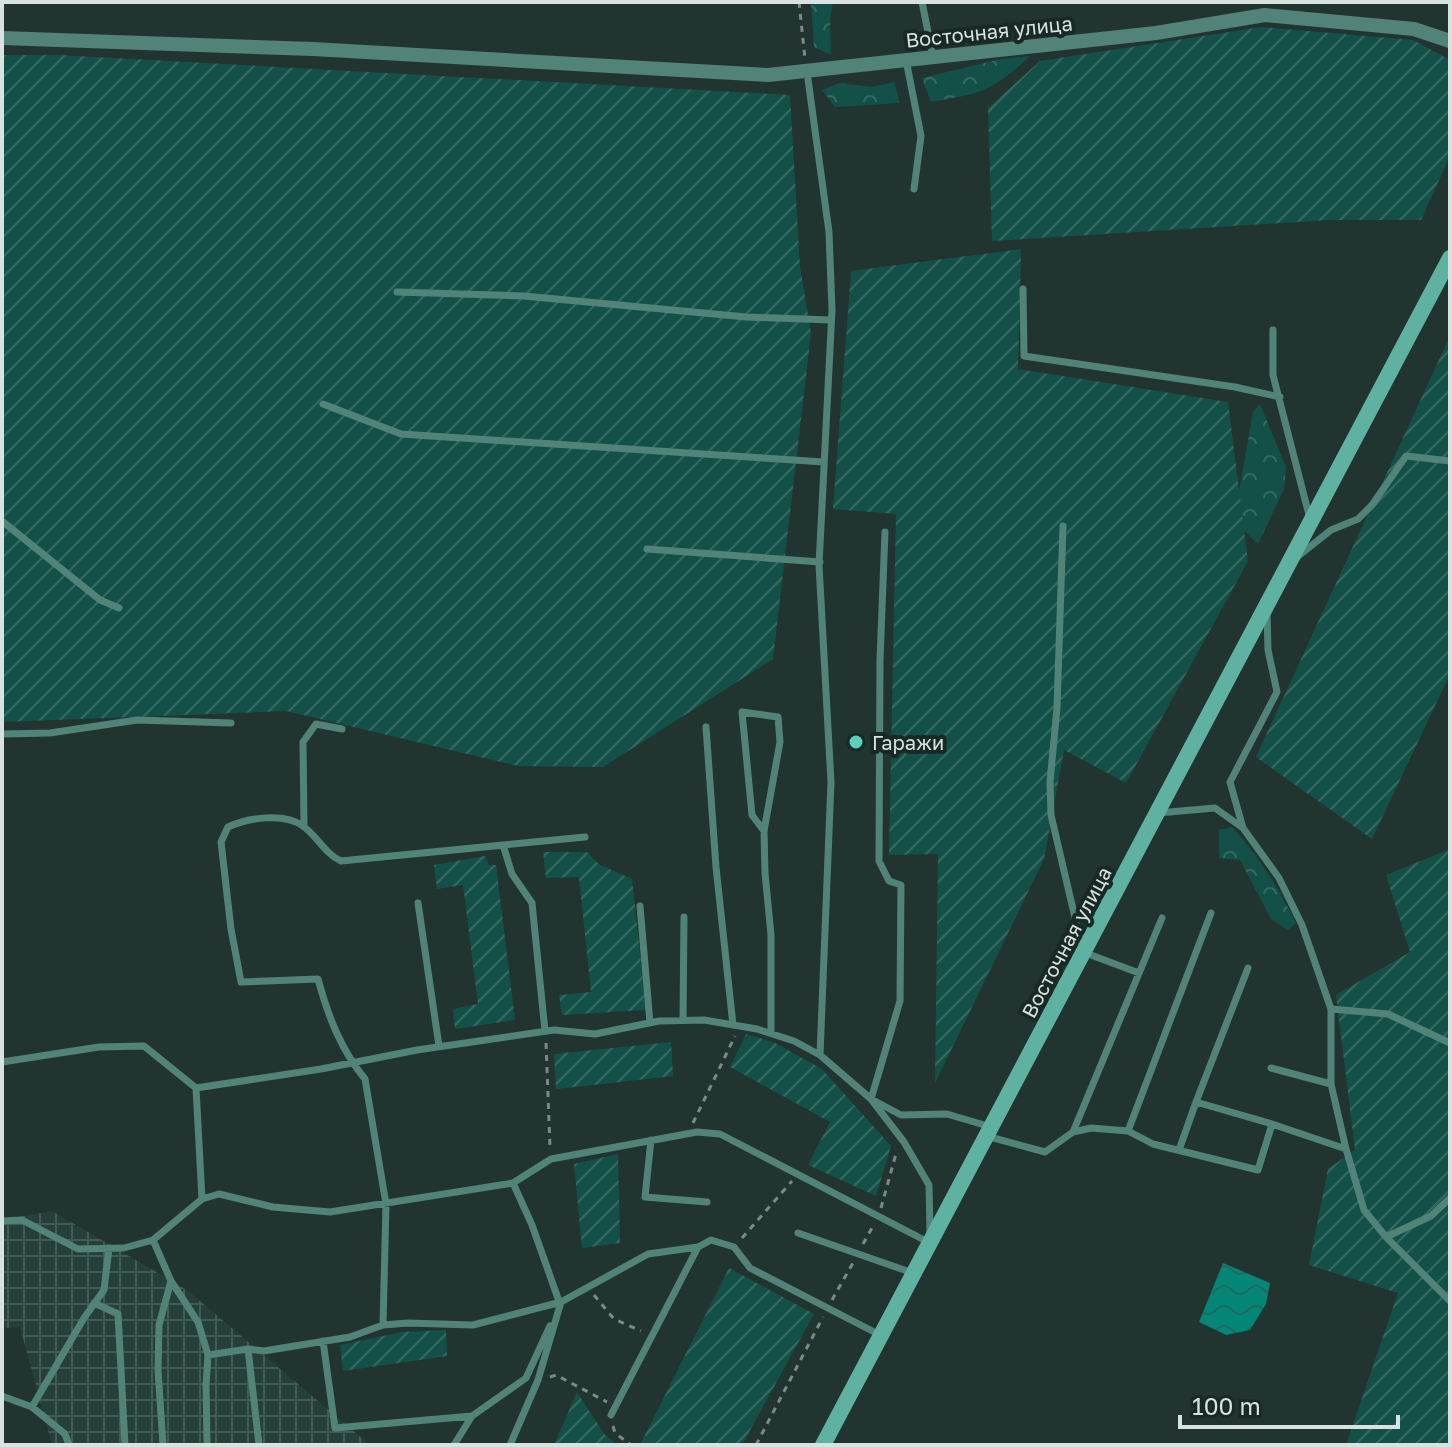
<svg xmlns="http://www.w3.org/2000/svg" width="1452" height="1447" viewBox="0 0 1452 1447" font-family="'Golos Text',sans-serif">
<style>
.industrial{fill:url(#industrial-grid)}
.forest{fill:url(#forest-crowns)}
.garden{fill:url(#garden-furrows)}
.water{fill:url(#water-waves)}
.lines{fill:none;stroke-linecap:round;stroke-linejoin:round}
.path{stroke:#7c8a87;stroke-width:3;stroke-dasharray:6 6;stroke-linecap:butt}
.service{stroke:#518379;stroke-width:7}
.minor{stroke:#518379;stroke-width:14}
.secondary{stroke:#5fb2a2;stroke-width:16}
.poi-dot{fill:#5cceba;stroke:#192a26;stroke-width:3}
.labels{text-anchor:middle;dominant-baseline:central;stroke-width:8;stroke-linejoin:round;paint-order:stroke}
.street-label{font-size:20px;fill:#d8e2e0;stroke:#192a26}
.poi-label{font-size:20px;fill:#d8e2e0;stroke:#192a26;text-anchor:start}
</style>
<defs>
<pattern id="industrial-grid" width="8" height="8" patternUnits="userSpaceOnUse" patternTransform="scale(2)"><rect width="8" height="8" fill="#253f3a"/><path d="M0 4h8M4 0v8" fill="none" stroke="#445a56"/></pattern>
<pattern id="forest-crowns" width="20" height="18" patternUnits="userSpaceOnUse" patternTransform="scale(2)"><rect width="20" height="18" fill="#135148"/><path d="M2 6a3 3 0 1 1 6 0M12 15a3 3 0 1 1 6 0" fill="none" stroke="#356a62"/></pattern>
<pattern id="garden-furrows" width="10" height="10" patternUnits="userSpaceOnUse" patternTransform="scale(2)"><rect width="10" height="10" fill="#135148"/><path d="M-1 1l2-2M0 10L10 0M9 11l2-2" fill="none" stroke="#356a62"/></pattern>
<pattern id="water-waves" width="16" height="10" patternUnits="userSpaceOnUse" patternTransform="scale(2)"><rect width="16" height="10" fill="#038675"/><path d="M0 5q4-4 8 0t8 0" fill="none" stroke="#1c6c61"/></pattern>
</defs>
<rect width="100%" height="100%" fill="#223430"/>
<!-- industrial -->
<path class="industrial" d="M52,1211L187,1290L370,1445H52L20,1327L2,1328V1220Z"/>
<!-- forest -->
<path class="forest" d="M811,2H833L830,20L831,55L814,47Z
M1030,56C991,92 982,93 931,102L922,78L1001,59Z
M894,82L900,103L835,107L822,90L840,83L873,87Z
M1260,404L1286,467L1284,489L1258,544L1243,529L1238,497L1253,412Z
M1232,827C1259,856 1278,888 1296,923L1288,930L1271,919L1240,860L1219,858V830Z"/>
<!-- garden -->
<path class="garden" d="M1262,27L1413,40L1450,60V156L1421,220H1329L992,241L988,108L1040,61Z
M2,55H59L790,95L800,267L811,333L773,659L603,767L518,766L286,711L2,722Z
M1021,249L1018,369L1228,402L1248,561L1126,783L1064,750L1044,859L935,1083L938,854L889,855L896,514L833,509L851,271Z
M1450,336V674L1372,839L1256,757Z
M1450,849V1445H1346L1398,1293L1309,1265L1328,1169L1355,1150L1336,995L1410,952L1386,875Z
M543,852H587L600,865L632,879L646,1010L562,1015L559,995L591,992L579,877L546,878Z
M485,856L489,865H496L515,1020L455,1029L453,1009L478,1004L463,885L437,889L434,865Z
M746,1034L775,1043L822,1069L891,1146L876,1196L808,1165L830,1122L730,1067Z
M671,1042L673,1076L556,1089L554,1054Z
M618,1154L620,1243L582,1248L574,1164Z
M729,1268L814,1314L742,1445H640Z
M446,1330L447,1356L343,1371L340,1345L402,1332Z
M577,1392L605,1435L617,1445H554Z"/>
<!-- water -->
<path class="water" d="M1223,1263L1270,1283L1266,1304L1250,1330L1226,1335L1199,1322Z"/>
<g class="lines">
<!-- path -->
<path class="path" d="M799,2L805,59
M546,1043L550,1147
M693,1123L735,1036
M881,1208L897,1150
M742,1238L792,1181
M863,1244L873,1226
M594,1295L614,1319L641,1331
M832,1300L854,1261
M550,1377L556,1375L607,1402
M613,1426L615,1433L631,1445
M756,1445L823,1317"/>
<!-- service -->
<path class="service" d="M922,2L933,57
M906,60L921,136L914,189
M807,72L829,232L832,310L819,565L831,782L820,1055
M1023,289L1024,356L1235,387L1280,397
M397,292L524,296L746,317L831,320
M1273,330V375L1310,519
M323,404L401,434L824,462
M2,521L100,600L119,608
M1063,526L1057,708L1050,782L1051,815L1083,952L1139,973
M885,532L880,660L879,861L889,881L901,885L900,1001L871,1099L901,1115L947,1114L991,1127
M647,549L820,562
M1297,557L1331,530L1358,519L1372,505L1406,456L1450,461
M706,727L716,867L733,1025
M2,734L50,733L137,720L231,723
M1158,813L1215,808L1243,828L1279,878L1302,925L1331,1009V1084
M304,827L303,742L316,724L342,729
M1243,828L1230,782L1277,692L1268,650L1267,612
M764,831L752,815L742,712L778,717L780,742L764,831L765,873L771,935V1033
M503,845L512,874L532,903L545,1031
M418,903L439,1046
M640,906L650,1023
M1331,1009L1388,1014L1450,1043
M683,1020L684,917
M2,1062L99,1047L144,1046L196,1088L321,1069L417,1050L554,1030L595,1034L659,1021L704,1020L757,1029L794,1041L820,1055L871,1099L904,1142L929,1185L930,1233
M1271,1068L1331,1084L1346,1149L1272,1124
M196,1088L202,1199
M1128,1131L1153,1144L1258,1170L1272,1124L1196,1102L1248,968
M1073,1132L1091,1128L1128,1131L1211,913
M986,1136L1045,1152L1073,1132L1162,918
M651,1140L645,1197L707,1202
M1346,1149L1364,1210L1386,1237L1450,1301
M1179,1150L1196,1102
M513,1183L532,1225L560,1304
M2,1221L22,1220L78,1249L124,1248L153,1240L202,1199L219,1194L273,1207L330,1212L513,1183L551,1159L697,1132L720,1134L928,1242
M798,1233L913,1273
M1386,1237L1431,1216L1450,1198
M153,1240L171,1281L198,1322L208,1355L248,1349L264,1351L350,1337L383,1325L408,1323L473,1325L561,1302
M94,1303L118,1314L125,1445
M383,1325L386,1204L365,1079C341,1050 328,1016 318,979L241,982L231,929L221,842L228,827C248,818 284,812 303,826C318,837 324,853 341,861L585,837
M323,1341L335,1428L472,1416L454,1445
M248,1349L259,1445
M2,1396L32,1407L84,1318L104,1290L109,1248
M32,1407L65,1434L69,1445
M611,1415L698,1247
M472,1416L526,1378L550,1326
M163,1445L158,1370L159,1325L171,1281
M207,1445L206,1385L208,1355
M510,1445L538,1380L561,1302L648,1254L698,1247L711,1240L734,1247L750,1268L880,1335"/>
<!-- minor -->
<path class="minor" d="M2,38L313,49L768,75L1156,33L1265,15L1414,29L1450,41"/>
<!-- secondary -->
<path class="secondary" d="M823,1445L1450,258"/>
</g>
<!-- markers -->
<circle class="poi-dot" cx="856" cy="742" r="8"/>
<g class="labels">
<!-- street labels -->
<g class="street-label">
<text transform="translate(989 31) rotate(-6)">Восточная улица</text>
<text transform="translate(1066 942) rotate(-62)">Восточная улица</text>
</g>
<!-- poi labels -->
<g class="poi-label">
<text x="872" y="742">Гаражи</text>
</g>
</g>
<!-- border -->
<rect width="1452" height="1447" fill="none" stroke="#d8e2e0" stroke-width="8"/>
<!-- scale -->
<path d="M1180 1415v12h218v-12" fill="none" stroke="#d8e2e0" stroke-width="4"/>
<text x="1192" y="1415" font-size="24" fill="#d8e2e0" stroke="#192a26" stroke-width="6" paint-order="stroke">100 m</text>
</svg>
